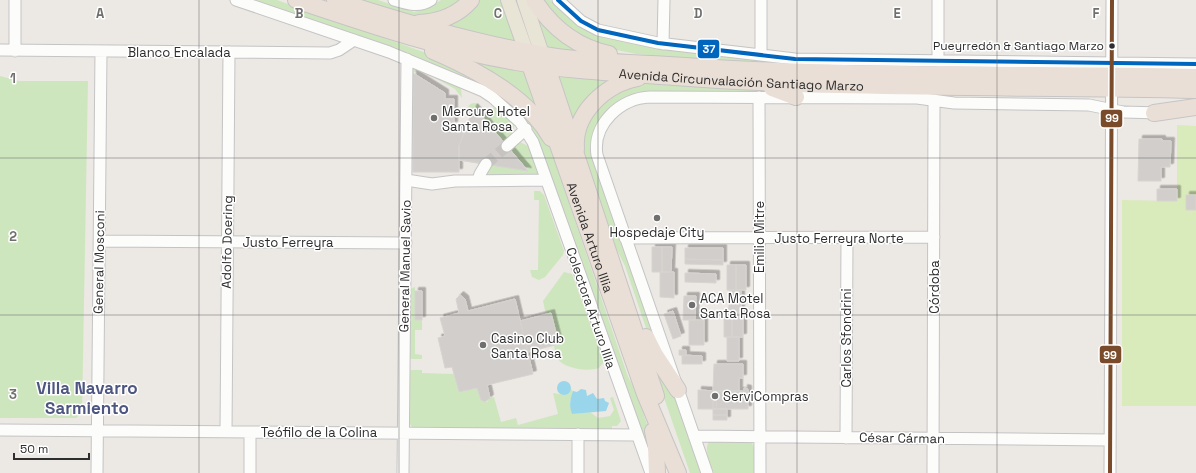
<svg xmlns="http://www.w3.org/2000/svg" width="1196" height="473" viewBox="0 0 1196 473" font-family="'Space Grotesk',sans-serif">
<style>
.green{fill:#cee6be}
.pitch{fill:#d9eabb}
.water{fill:#99d6ec}
.building{fill:#d1cecb;stroke:#d7d4d0;filter:url(#shadow)}
.lines{fill:none;stroke-linecap:round;stroke-linejoin:round}
.minor-tunnel{stroke:#c6c3c0;stroke-width:11;stroke-dasharray:11 5.5;stroke-linecap:butt}
.minor-casing{stroke:#c5c4c5;stroke-width:13}
.major-casing{stroke:#c6c5c4;stroke-width:16}
.highway-casing{stroke:#c6c5c4;stroke-width:18}
.minor{stroke:#fcfcfb;stroke-width:11}
.major{stroke:#e8e4d6;stroke-width:14}
.highway{stroke:#eadfd6;stroke-width:16}
.bus-1-casing{stroke:#fff;stroke-width:7}
.bus-2-casing{stroke:#fff;stroke-width:7}
.bus-1{stroke:#0065bd;stroke-width:4}
.bus-2{stroke:#7a4b2a;stroke-width:4}
.grid{fill:none;stroke:#706f6e;stroke-width:1;stroke-opacity:0.55}
.bus-dot{fill:#2e2e2e;stroke:#fff;stroke-width:1.5}
.poi-dot{fill:#706f6e;stroke:#fff;stroke-width:1.5}
.labels{text-anchor:middle;dominant-baseline:central;stroke-width:3;stroke-linejoin:round;paint-order:stroke}
.bus-label{font-size:12px;fill:#2e2e2e;stroke:#fff;text-anchor:end}
.street-label{font-size:13px;fill:#2e2e2e;stroke:#fff}
.poi-label{font-size:13px;fill:#2e2e2e;stroke:#fff;text-anchor:start}
.district-label{font-size:17px;font-weight:bold;fill:#4d5680;stroke:#fff}
.grid-label{font-size:13px;text-anchor:middle;font-weight:bold;fill:#706f6e;stroke:#fff;stroke-width:3;stroke-linejoin:round;paint-order:stroke}
.line-badge{stroke:#fff;stroke-width:1.5}
.badge-label{font-size:11px;text-anchor:middle;font-weight:bold;fill:#fff}
</style>
<defs>
<filter id="shadow"><feDropShadow dx="3.5" dy="-3.5" stdDeviation="0" flood-color="#0004"/></filter>
</defs>
<rect width="100%" height="100%" fill="#ece8e4"/>
<!-- green -->
<path class="green" d="M255,0H277L435,56L472,74L526,115L546,140L552,153L628,377L635,389L651,436L654,464L646,440L634,415L536,135L527,121L482,84L394,47Z
M351,0H378L414,12L430,7L441,0H464L455,7L416,19Z
M478,0H501L518,45L447,26L446,23Z
M538,0H550L578,24L591,32L662,48L1100,68L745,64L636,54L602,47L573,34Z
M536,11L584,52L549,50Z
M467,60L527,71L544,118Z
M413,67H416L456,85L461,89L462,98L455,89L420,70L410,74L411,69Z
M555,74L617,78L573,130Z
M0,76L19,81H88L82,413L76,418H0Z
M638,82C685,83 735,81 781,94L639,92C608,99 584,130 593,161L658,349L649,337L625,266L608,232L583,159V131L601,102Z
M468 109a6 6 0 1 1 12 0a6 6 0 1 1-12 0Z
M494,108L499,110L514,124L513,134L505,143L483,118L487,112Z
M520,142L528,146L538,175H487L486,174L491,165L528,170L509,148Z
M534,191H540L544,195L564,251L563,255L545,277L539,280L532,277L530,270H538L539,200H534Z
M564,272L572,274L603,359V363L599,368C588,372 564,369 557,358C555,355 555,349 554,346L558,344L546,315L543,301Z
M415,287V320H422V330H415V354L422,355V359H412L409,357L410,289Z
M653,359L677,401L702,473H690L651,360Z
M411,370H422V373L454,374L459,392L477,388L482,401L487,402L490,398L494,397L501,422L516,418L518,425L558,414L553,393L565,395L571,389L573,391L570,402L572,414L590,412L598,418L610,416L614,410L610,398L613,397L621,421L617,426H612V430L413,428L409,423V372Z
M710,441L752,443L754,447L755,473H714C711,464 702,449 710,441Z"/>
<!-- pitch -->
<path class="pitch" d="M1177,125L1196,126V406H1122V200L1177,201Z"/>
<!-- water -->
<path class="water" d="M557 388a7 7 0 1 1 14 0a7 7 0 1 1-14 0Z
M581,389L586,390L587,396L593,393L597,399L604,398L605,401L609,403L606,411L572,414C569,406 570,399 573,391L577,392Z"/>
<!-- building -->
<path class="building" d="M413,73L445,93V99H454V125H445V129H466L459,146V172H413Z
M474,107L483,118L528,171L459,160V146Z
M474,107L528,171L459,160V146Z
M1139,139H1162V141H1171L1170,167H1161V181H1138Z
M1157,189H1177V201H1157Z
M1186,195H1196V210H1186Z
M652,247H662V272H652Z
M662,247H672L671,272H662Z
M685,248H723V260L685,259Z
M685,259L723,260V265L685,264Z
M727,265H736V290H727Z
M736,265H746V290H736Z
M660,272H674V298L660,297Z
M685,273L716,274V283L685,282Z
M729,290H741V312H729Z
M415,291H422V320H415Z
M460,295L465,299L468,311L515,299L533,374L487,385L490,398L485,402L481,400L477,388L459,392L452,367L445,368L438,338L445,336L440,318L459,313L456,299Z
M684,296H696L695,320H683Z
M673,311L681,336L673,339L664,314Z
M724,312H732V337H724Z
M732,312H743V337H732Z
M551,313L559,344L528,352L520,321Z
M689,320H704V345H689Z
M727,337H739V361H727Z
M679,350H686V356L679,355Z
M682,355L702,356V364H682Z
M714,364H743V378H739V391H713Z
M744,388L748,389V409H713V391H742L744,392Z
M698,390L717,391L716,409H698Z
M713,409H727V415H713Z
M713,415H727V420H713Z"/>
<g class="lines">
<!-- minor-tunnel -->
<path class="minor-tunnel" d="M486,164L507,146"/>
<defs>
<path id="minor" d="M236,0L389,52L483,91L492,97L520,122L533,142L651,473
M394,0C407,4 419,8 431,0
M558,0L581,21L598,30L658,43L795,59L1196,64
M761,0V55
M938,0V61
M663,44L664,0
M0,50L330,53L339,50L354,40
M15,51V0
M759,97L760,473
M507,146L526,129
M406,180L432,184L455,181L546,180
M478,180L480,174L486,164
M625,238L934,237
M99,241L406,243
M0,430L637,435
M226,432L229,52
M694,436L1110,440
M846,438L847,238
M97,473L101,51
M250,473V432
M403,473L407,59
M578,473V434
M707,473L597,155C592,124 621,98 650,97L917,98L954,103L1089,105L1123,112L1160,113
M933,473L934,100
M1110,473L1112,0"/>
<path id="major" d="M508,0L526,51
M524,0L542,54"/>
<g id="highway">
<path id="s1" d="M296,0C368,24 441,49 516,62C568,71 622,73 675,77C848,90 1022,86 1196,90"/>
<path d="M335,0C405,23 478,44 550,56C595,63 641,63 685,66C855,78 1026,73 1196,77"/>
<path d="M534,0C552,28 576,47 609,54"/>
<path d="M419,23C439,22 458,15 471,0"/>
<path d="M433,51C475,69 528,97 551,138"/>
<path id="s2" d="M527,56L645,394L678,473"/>
<path d="M544,58L656,396"/>
<path d="M772,88L796,97"/>
<path d="M1154,113L1196,107"/>
<path d="M576,149C573,113 606,84 638,78"/>
<path d="M646,337L655,355L678,390"/>
<path d="M653,431L656,446L657,473"/>
</g>
</defs>
<!-- minor casing -->
<use href="#minor" class="minor-casing"/>
<!-- major casing -->
<use href="#major" class="major-casing"/>
<!-- highway casing -->
<use href="#highway" class="highway-casing"/>
<!-- minor -->
<use href="#minor" class="minor"/>
<!-- major -->
<use href="#major" class="major"/>
<!-- highway -->
<use href="#highway" class="highway"/>
<defs>
<path id="bus-1" d="M558,0L581,21L598,30L658,43L795,59L1196,64"/>
<path id="bus-2" d="M1110,473L1112,0"/>
</defs>
<!-- bus-1 casing -->
<use href="#bus-1" class="bus-1-casing"/>
<!-- bus-2 casing -->
<use href="#bus-2" class="bus-2-casing"/>
<!-- bus-1 -->
<use href="#bus-1" class="bus-1"/>
<!-- bus-2 -->
<use href="#bus-2" class="bus-2"/>
</g>
<!-- grid -->
<path class="grid" d="M199,0V473M399,0V473M598,0V473M797,0V473M997,0V473M0,158H1196M0,315H1196"/>
<!-- markers -->
<circle class="bus-dot" cx="1112" cy="46" r="3.5"/>
<g class="poi-dot">
<circle cx="434" cy="118" r="4"/>
<circle cx="657" cy="218" r="4"/>
<circle cx="692" cy="305" r="4"/>
<circle cx="483" cy="345" r="4"/>
<circle cx="715" cy="396" r="4"/>
</g>
<g class="labels">
<!-- bus labels -->
<g class="bus-label">
<text x="1104" y="46">Pueyrredón &amp; Santiago Marzo</text>
</g>
<!-- street labels -->
<g class="street-label">
<text x="179" y="52">Blanco Encalada</text>
<text stroke="none"><textPath href="#s1" startOffset="455">Avenida Circunvalación Santiago Marzo</textPath></text>
<text stroke="none"><textPath href="#s2" startOffset="192">Avenida Arturo Illia</textPath></text>
<text transform="translate(759 237) rotate(-90)">Emilio Mitre</text>
<text x="839" y="238">Justo Ferreyra Norte</text>
<text transform="translate(227 242) rotate(-89)">Adolfo Doering</text>
<text x="288" y="242">Justo Ferreyra</text>
<text transform="translate(99 262) rotate(-89)">General Mosconi</text>
<text transform="translate(405 266) rotate(-89)">General Manuel Savio</text>
<text transform="translate(934 287) rotate(-90)">Córdoba</text>
<text transform="translate(591 308) rotate(71)">Colectora Arturo Illia</text>
<text transform="translate(846 338) rotate(-90)">Carlos Sfondrini</text>
<text x="319" y="432">Teófilo de la Colina</text>
<text transform="translate(902 438) rotate(1)">César Cárman</text>
</g>
<!-- poi labels -->
<g class="poi-label">
<text x="442" y="111">Mercure Hotel<tspan x="442" dy="15">Santa Rosa</tspan></text>
<text x="657" y="232" text-anchor="middle">Hospedaje City</text>
<text x="700" y="298">ACA Motel<tspan x="700" dy="15">Santa Rosa</tspan></text>
<text x="491" y="338">Casino Club<tspan x="491" dy="15">Santa Rosa</tspan></text>
<text x="723" y="396">ServiCompras</text>
</g>
<!-- district labels -->
<g class="district-label">
<text x="87" y="388">Villa Navarro<tspan x="87" dy="20">Sarmiento</tspan></text>
</g>
</g>
<g class="grid-label">
<text x="100" y="18">A</text>
<text x="299" y="18">B</text>
<text x="498" y="18">C</text>
<text x="698" y="18">D</text>
<text x="897" y="18">E</text>
<text x="1096" y="18">F</text>
<text x="13" y="83">1</text>
<text x="13" y="241">2</text>
<text x="13" y="399">3</text>
</g>
<g class="line-badge">
<rect x="697" y="39" width="23" height="20" rx="4" fill="#0065bd"/>
<rect x="1100" y="109" width="23" height="19" rx="4" fill="#7a4b2a"/>
<rect x="1099" y="345" width="23" height="19" rx="4" fill="#7a4b2a"/>
</g>
<g class="badge-label">
<text x="709" y="53">37</text>
<text x="1112" y="122">99</text>
<text x="1110" y="359">99</text>
</g>
<!-- scale -->
<path d="M14 453v6h75v-6" fill="none" stroke="#2e2e2e" stroke-width="2"/>
<text x="20" y="453" font-size="12" fill="#2e2e2e" stroke="#ffffff" stroke-width="3" paint-order="stroke">50 m</text>
</svg>
